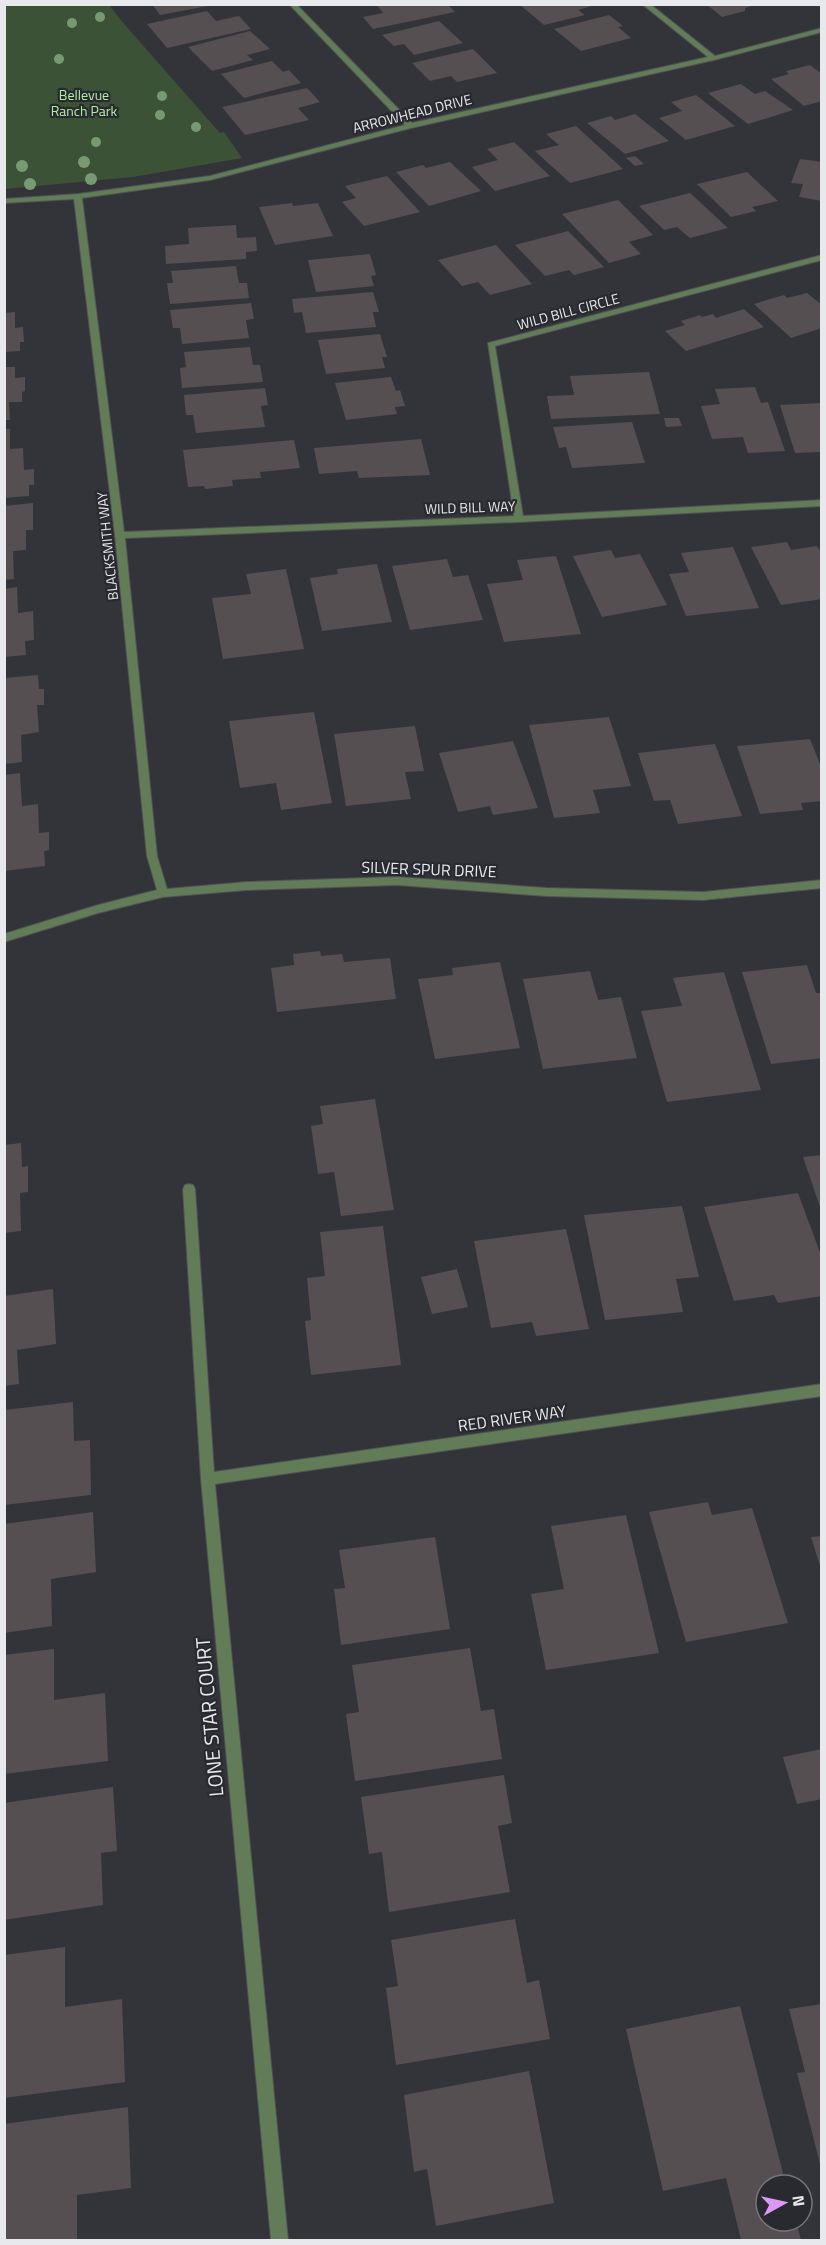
<svg xmlns="http://www.w3.org/2000/svg" width="826" height="2245" viewBox="0 0 826 2245" font-family="'Titillium Web',sans-serif">
<style>
.green{fill:#3b5236}
.building{fill:#554f52}
.lines{fill:none;stroke-linecap:round;stroke-linejoin:round}
.street-casing{stroke:#4f5156;stroke-width:2}
.street{fill:#617c56;fill-rule:evenodd}
.tree{fill:#789a73}
.labels{text-anchor:middle;dominant-baseline:central;stroke-width:4.5;stroke-linejoin:round;paint-order:stroke}
.far-park-label{font-size:14px;fill:#b2eda3;stroke:#292a2f}
.far-street-label{font-size:14px;fill:#e8e9ed;stroke:#292a2f}
.street-label{font-size:16px;fill:#e8e9ed;stroke:#292a2f}
.near-street-label{font-size:20px;fill:#e8e9ed;stroke:#292a2f}
</style>
<rect width="100%" height="100%" fill="#323439"/>
<!-- green -->
<path class="green" d="M5,4L109,5L125,25L220,133L224,132L242,158L133,177L5,189Z"/>
<!-- building -->
<path class="building" d="M152,4H208V6L160,15Z
M376,4H447L455,12L373,29L363,17L383,13Z
M519,4H595V5L578,10L585,15L544,25Z
M706,4H755V5L745,8V11L722,17Z
M207,11L216,21L239,16L251,29L167,48L147,24Z
M609,15L623,26L618,27L631,38L581,51L554,29Z
M439,21L463,43L414,55L404,44L394,46L382,35Z
M250,31L270,49L247,55L253,60L212,71L188,47Z
M473,49L497,73L457,82L451,76L430,81L412,63Z
M272,61L283,72L289,70L301,83L244,98L221,74Z
M810,65L822,74V101L804,106L771,79L789,74L786,71Z
M741,84L755,94L765,91L793,110L748,124L708,93Z
M307,88L320,102L298,108L309,120L245,135L222,107Z
M696,95L735,126L686,140L659,118L682,111L671,102Z
M635,114L669,141L625,154L587,123L611,116L615,120Z
M576,126L623,169L570,183L535,151L559,145L546,134Z
M514,142L550,176L495,191L472,167L498,160L487,149Z
M635,156L644,164L635,166L626,158Z
M800,159L822,162V201L799,197L803,184L791,183Z
M450,162L481,191L429,206L396,172L423,165L426,168Z
M747,172L778,201L752,207L756,211L731,217L697,184Z
M387,176L420,212L364,226L342,202L356,198L345,186Z
M690,193L728,228L690,238L677,227L664,230L639,206Z
M618,200L653,235L629,242L641,254L609,263L562,214Z
M292,203L293,206L318,203L333,236L275,245L259,207Z
M236,225L237,238L256,237L257,251L246,252V259L166,264L165,246L189,244L188,228Z
M568,231L604,267L574,275L569,270L545,276L515,245Z
M496,245L532,284L490,295L478,282L462,286L438,260Z
M370,254L376,275L371,276L374,286L316,292L308,260Z
M236,266L239,283H247L249,298L170,304L167,283H173L171,271Z
M373,292L379,312H373L376,327L306,333L302,312L294,313L292,299Z
M807,293L822,305V328L791,338L754,304L784,295L787,298Z
M251,303L254,319L246,320L249,338L182,344L180,328H173L170,310Z
M744,309L764,327L686,351L665,331L685,325L681,321L700,315L702,317L713,314L716,318Z
M15,312V328L23,327L24,342H20V351L4,352V313Z
M380,334L387,357H382L385,368L326,374L318,340Z
M250,347L253,365H260L263,382L182,388L180,368L186,367L184,352Z
M4,367H15V378L25,377V391L22,392V402H9L10,420H4Z
M649,372L660,414L551,419L547,396L574,395L570,376Z
M391,377L396,391L400,390L405,406L395,407L397,414L346,420L335,383Z
M755,387L761,403L768,402L785,451L748,453L743,437L712,439L701,406L720,404L715,389Z
M265,388L268,405L261,406L265,427L196,433L193,415H186L184,395Z
M822,403V452L795,453L780,405Z
M664,418H679L682,426L666,427Z
M632,422L645,463L572,468L566,447L559,448L553,427Z
M4,429H10V449L23,448L24,470L34,469V485H29V496L4,498Z
M421,439L430,475L359,478L357,471L319,474L314,448Z
M294,440L300,468L260,472L261,478L232,480L233,486L205,489L204,486L188,487L183,450Z
M33,503V530H26V550L13,551L14,579L4,580V506Z
M787,542L791,550L817,546L822,554V599L781,605L751,547Z
M733,547L759,608L686,616L669,574L689,572L681,553Z
M611,550L615,558L640,554L667,605L602,617L573,556Z
M556,556L581,634L504,642L487,584L523,580L517,560Z
M447,559L453,577L468,575L483,620L410,630L392,566Z
M377,564L392,622L322,631L310,578L338,574L337,569Z
M286,569L304,649L223,659L212,598L251,594L246,574Z
M17,587L18,613L33,611L34,640L25,641L26,655L4,657V589Z
M38,675L39,689H44V705H37L39,732L21,735L22,762L4,764V678Z
M314,712L332,803L281,810L276,783L240,788L229,721Z
M609,717L631,786L593,790L600,813L554,818L529,725Z
M415,726L424,771L405,772L411,799L346,806L334,734Z
M810,739L822,769V801L801,803L803,810L760,814L737,746Z
M513,741L538,808L493,815L490,806L458,812L439,753Z
M715,744L742,816L678,824L670,800L654,801L638,753Z
M20,773L22,806L38,804L39,833L49,832V850L44,851L45,866L4,871V775Z
M320,951L321,956L342,954L344,962L390,958L396,999L277,1012L271,968L294,965L293,954Z
M500,962L520,1048L435,1059L418,979L453,975L452,968Z
M807,965L816,993H822V1058L771,1064L742,972Z
M590,971L598,1000L621,997L637,1058L543,1069L523,979Z
M724,972L761,1090L667,1102L641,1011L682,1006L673,978Z
M375,1099L394,1210L341,1216L334,1172L318,1174L311,1126L323,1124L320,1106Z
M21,1143L22,1167L28,1166V1192L20,1193L21,1231L4,1233V1145Z
M822,1155V1210H821L803,1157Z
M798,1193L822,1258V1296L778,1303L774,1295L734,1301L704,1207Z
M682,1206L699,1277L676,1279L683,1312L605,1320L584,1215Z
M383,1226L401,1365L311,1375L305,1321L311,1320L307,1278L325,1276L320,1232Z
M566,1229L589,1329L536,1336L532,1322L491,1328L474,1241Z
M457,1269L468,1307L432,1314L421,1277Z
M53,1289L56,1344L17,1350L19,1384L4,1386V1296Z
M73,1402L74,1441L90,1440L91,1495L4,1505V1410Z
M708,1502L712,1515L752,1508L788,1623L686,1642L649,1512Z
M93,1512L96,1572L51,1579L52,1626L4,1633V1524Z
M626,1515L659,1653L546,1670L531,1594L564,1589L551,1526Z
M822,1536V1569H821L811,1537Z
M435,1537L450,1629L341,1645L334,1589L345,1588L339,1550Z
M470,1648L481,1711L494,1709L502,1759L355,1781L346,1714L359,1712L352,1665Z
M54,1649V1700L105,1693L108,1761L4,1774V1655Z
M822,1749V1799L797,1804L783,1757Z
M504,1775L512,1823L498,1826L510,1892L389,1912L382,1852L369,1854L361,1797Z
M113,1787L117,1851L101,1853L103,1905L4,1920V1803Z
M515,1919L527,1983L539,1980L550,2039L396,2065L386,1988L398,1986L391,1940Z
M65,1947V2007L122,1999L125,2082L4,2098V1955Z
M822,2004V2168H821L797,2073L805,2072L789,2009Z
M740,2006L786,2185H766V2221H796L801,2240H741L726,2178L663,2191L626,2029Z
M529,2071L554,2203L436,2226L427,2169L414,2172L404,2095Z
M128,2107L131,2188L77,2195V2240H4V2124Z"/>
<g class="lines">
<defs>
<path id="street" d="M289,4H296L412,123L708,57L642,4H650L715,56L822,28V32L714,60L411,128L210,180L82,198L124,532L514,516L488,343L822,255V260L495,346L523,516L822,500V506L519,522L125,538L157,856L167,889L247,882L397,877L546,888L703,892L822,880V888L703,900L546,896L397,885L247,890L163,897L98,913L4,942V934L98,905L157,890L147,856L115,535L74,199L4,203V199L78,194L210,176L405,125Z
M189,1184L193,1185L195,1189L214,1472L822,1384V1396L215,1484L288,2240H271L201,1479L183,1189L185,1185Z"/>
</defs>
<!-- street casing -->
<use href="#street" class="street-casing"/>
<!-- street -->
<use href="#street" class="street"/>
</g>
<!-- trees -->
<g class="tree">
<circle cx="100" cy="17" r="5"/>
<circle cx="72" cy="23" r="5"/>
<circle cx="59" cy="59" r="5"/>
<circle cx="162" cy="96" r="5"/>
<circle cx="160" cy="115" r="5"/>
<circle cx="196" cy="127" r="5"/>
<circle cx="96" cy="142" r="5"/>
<circle cx="84" cy="162" r="6"/>
<circle cx="22" cy="166" r="6"/>
<circle cx="91" cy="179" r="6"/>
<circle cx="30" cy="184" r="6"/>
</g>
<g class="labels">
<!-- far-park labels -->
<g class="far-park-label">
<text x="84" y="94">Bellevue<tspan x="84" dy="16">Ranch Park</tspan></text>
</g>
<!-- far-street labels -->
<g class="far-street-label">
<text transform="translate(412 113) rotate(-14)">ARROWHEAD DRIVE</text>
<text transform="translate(568 311) rotate(-15)">WILD BILL CIRCLE</text>
<text transform="translate(470 507) rotate(-2)">WILD BILL WAY</text>
<text transform="translate(107 546) rotate(-96)">BLACKSMITH WAY</text>
</g>
<!-- street labels -->
<g class="street-label">
<text transform="translate(429 869) rotate(2)">SILVER SPUR DRIVE</text>
<text transform="translate(512 1418) rotate(-8)">RED RIVER WAY</text>
</g>
<!-- near-street labels -->
<g class="near-street-label">
<text transform="translate(209 1717) rotate(-95)">LONE STAR COURT</text>
</g>
</g>
<!-- border -->
<rect width="826" height="2245" fill="none" stroke="#e8e9ed" stroke-width="12"/>
<!-- north arrow -->
<g transform="translate(784 2203) rotate(82)"><circle r="28" fill="#292a2f" stroke="#75767b" stroke-width="1.5"/>
<path d="M0-4.5L10 22L0 15L-10 22Z" fill="#db99f5"/>
<text y="-9" font-size="16" font-weight="bold" text-anchor="middle" fill="#e8e9ed">N</text>
</g>
</svg>
